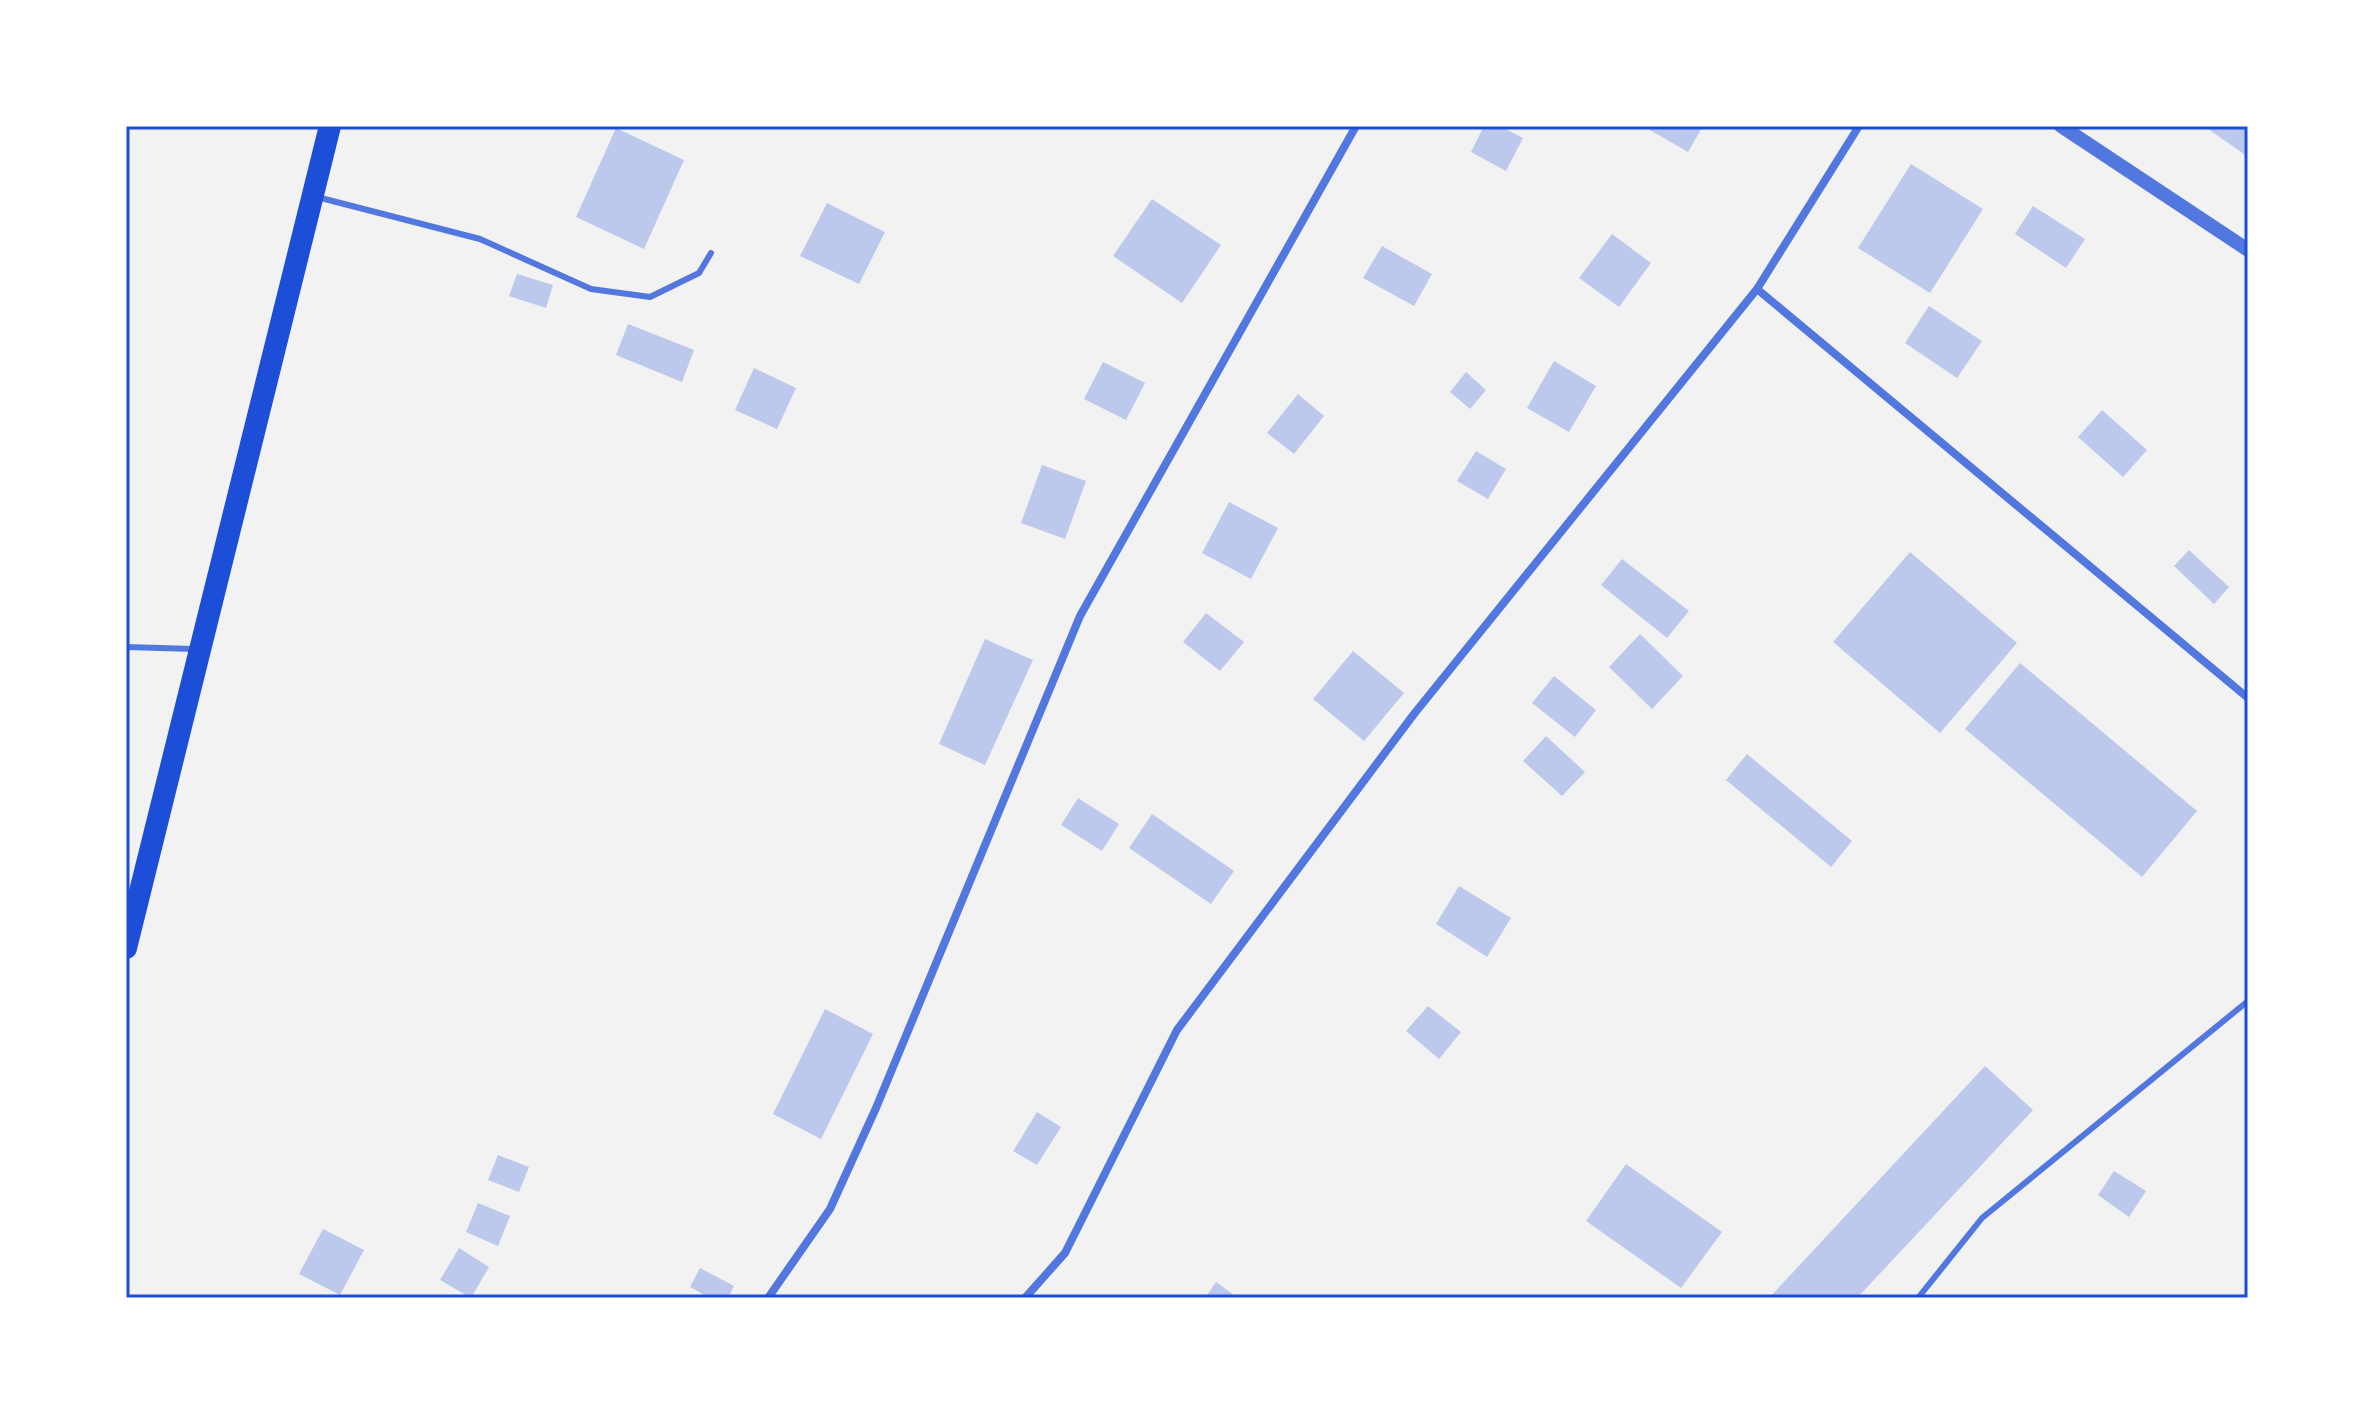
<svg xmlns="http://www.w3.org/2000/svg" width="2374" height="1424" viewBox="0 0 2374 1424" font-family="Barlow,sans-serif">
<style>
.building{fill:#bdc9ec}
.lines{fill:none;stroke-linecap:round;stroke-linejoin:round}
.service{stroke:#5277de;stroke-width:6}
.minor{stroke:#5277de;stroke-width:8}
.tertiary{stroke:#5277de;stroke-width:14}
.trunk{stroke:#1d4ed8;stroke-width:22}
.neatline{fill:none;stroke:#1d4ed8;stroke-width:3}
</style>
<rect width="100%" height="100%" fill="#f2f2f2"/>
<!-- building -->
<path class="building" d="M1484,126H1500L1523,138L1506,171L1471,152Z
M1643,126H1703L1688,152Z
M2204,126H2248V157Z
M616,128L684,160L644,249L576,217Z
M1911,164L1983,209L1930,293L1858,248Z
M1152,199L1221,245L1182,303L1113,256Z
M827,203L885,232L859,284L800,256Z
M2033,206L2085,239L2066,268L2015,234Z
M1612,234L1651,263L1619,307L1579,278Z
M1382,246L1432,274L1414,306L1363,278Z
M517,274L553,285L546,308L509,296Z
M1929,306L1982,341L1957,378L1905,343Z
M628,324L694,350L682,382L616,355Z
M1554,361L1596,386L1569,432L1527,408Z
M1103,362L1145,383L1126,420L1084,399Z
M754,368L796,388L777,429L735,410Z
M1466,372L1486,390L1470,409L1450,392Z
M1298,394L1324,416L1294,454L1267,433Z
M2102,410L2147,450L2123,477L2078,437Z
M1476,451L1506,469L1488,499L1457,481Z
M1042,465L1086,481L1065,539L1021,523Z
M1229,502L1278,528L1251,579L1202,553Z
M2189,550L2229,587L2214,604L2174,566Z
M1910,552L2017,643L1940,733L1833,642Z
M1622,559L1689,611L1667,638L1601,585Z
M1206,613L1244,642L1220,671L1183,642Z
M1640,634L1683,676L1652,709L1609,667Z
M985,639L1033,660L985,765L939,744Z
M1353,651L1404,693L1364,741L1313,699Z
M2020,663L2197,811L2142,877L1965,729Z
M1554,676L1596,710L1575,737L1532,703Z
M1546,736L1585,772L1562,796L1523,761Z
M1747,754L1852,841L1831,867L1726,780Z
M1078,798L1119,824L1102,851L1061,825Z
M1152,814L1234,871L1211,904L1129,848Z
M1459,886L1511,918L1487,957L1436,924Z
M1428,1006L1461,1032L1439,1059L1406,1031Z
M825,1009L873,1034L821,1139L773,1114Z
M1985,1066L2033,1110L1857,1298H1769Z
M1037,1112L1061,1127L1037,1165L1013,1151Z
M498,1155L529,1167L519,1192L488,1180Z
M1626,1164L1722,1232L1681,1288L1586,1221Z
M2114,1171L2146,1191L2129,1217L2098,1195Z
M478,1203L510,1216L498,1246L466,1232Z
M323,1229L364,1250L340,1295L299,1274Z
M459,1248L489,1267L471,1298L440,1280Z
M700,1268L734,1286L728,1298H710L690,1287Z
M1216,1282L1238,1298H1205Z"/>
<g class="lines">
<!-- service -->
<path class="service" d="M317,197L480,239L591,289L650,297L699,273L711,253
M126,647L194,649
M1918,1298L1982,1218L2248,1001"/>
<!-- minor -->
<path class="minor" d="M1757,289L2248,698
M768,1298L830,1209L876,1108L1080,616L1356,126
M1025,1298L1065,1253L1177,1030L1414,714L1757,289L1859,126"/>
<!-- tertiary -->
<path class="tertiary" d="M2061,126L2248,250"/>
<!-- trunk -->
<path class="trunk" d="M126,948L330,126"/>
</g>
<!-- border -->
<rect width="2374" height="1424" fill="none" stroke="#ffffff" stroke-width="256"/>
<rect x="128" y="128" width="2118" height="1168" class="neatline"/>
</svg>
